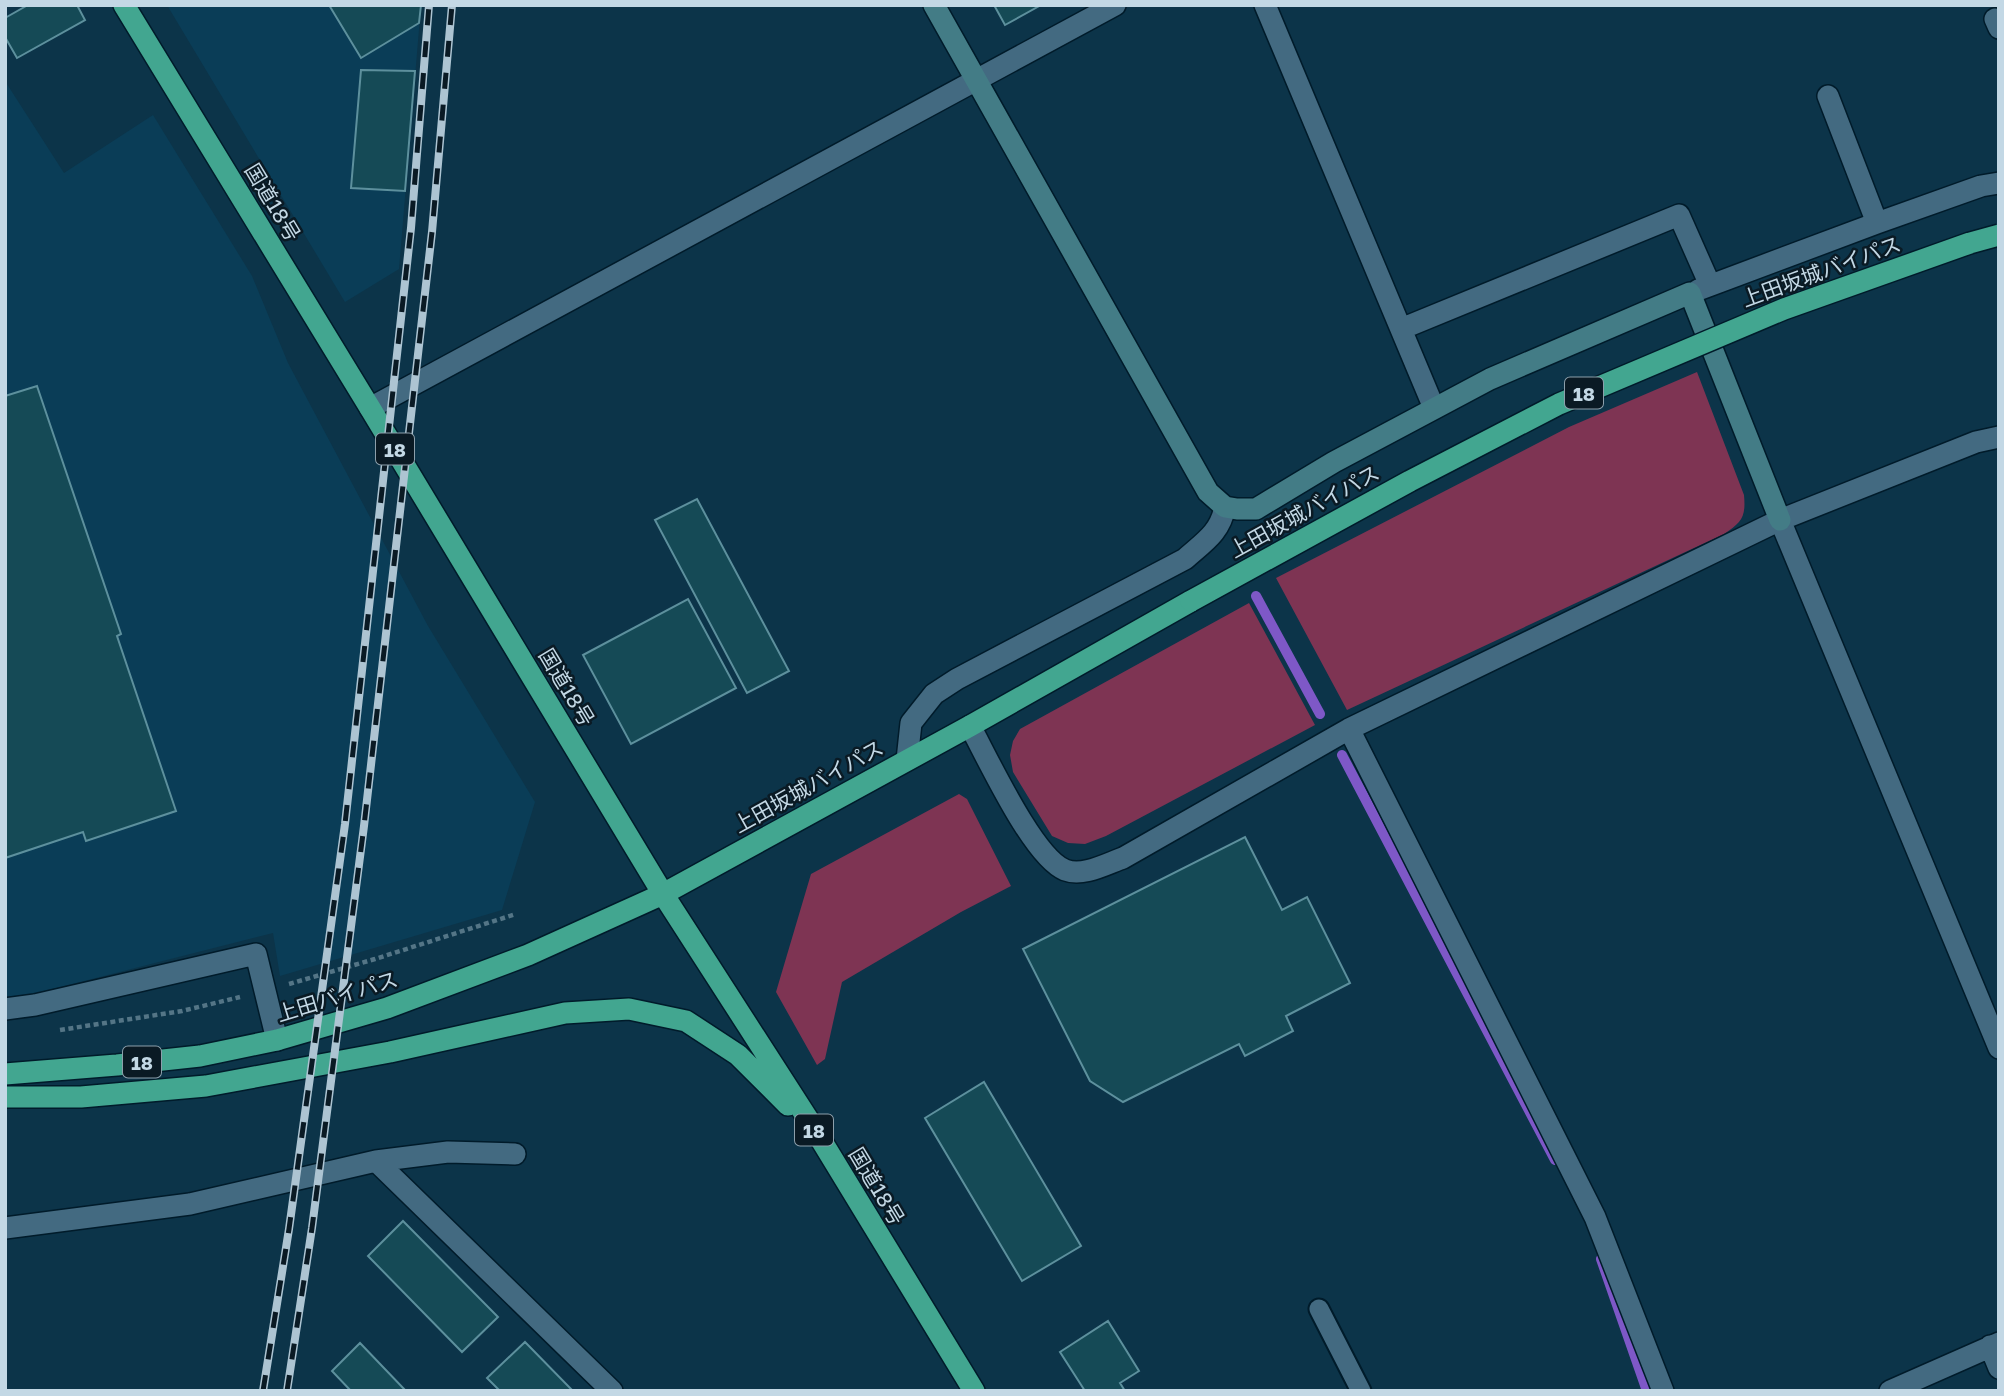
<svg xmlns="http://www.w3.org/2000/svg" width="2004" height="1396" viewBox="0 0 2004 1396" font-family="'Golos Text','Noto Sans JP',sans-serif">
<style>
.built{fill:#0a3d57}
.green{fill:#7e3453}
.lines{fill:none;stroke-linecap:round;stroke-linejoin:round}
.stream{stroke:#7e58c7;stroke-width:10}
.building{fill:#154a56;stroke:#5d909d;stroke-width:2}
.lane-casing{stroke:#001b2a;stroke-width:23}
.street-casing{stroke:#001b2a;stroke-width:24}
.secondary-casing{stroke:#001b2a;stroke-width:24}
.highway-casing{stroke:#001b2a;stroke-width:24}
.path{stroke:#547586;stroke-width:4.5;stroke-dasharray:5 3.5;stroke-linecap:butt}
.lane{stroke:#436a81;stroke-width:19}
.street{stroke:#436a81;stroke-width:21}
.secondary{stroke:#437c86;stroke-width:21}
.highway{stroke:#42a690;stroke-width:21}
.rail-casing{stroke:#adc4d2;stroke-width:8}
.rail{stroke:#0a1a24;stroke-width:5;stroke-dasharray:16;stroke-linecap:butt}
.highway-bridge-casing{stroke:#001b2a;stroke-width:24;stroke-linecap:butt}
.highway-bridge{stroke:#42a690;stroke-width:21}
.labels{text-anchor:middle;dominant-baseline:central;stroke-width:5;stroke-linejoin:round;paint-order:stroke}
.shield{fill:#0a1a24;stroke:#8c9fab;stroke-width:2}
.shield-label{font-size:19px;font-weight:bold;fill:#c3d8e5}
.street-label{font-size:21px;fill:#c3d8e5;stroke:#0a1a24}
</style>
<rect width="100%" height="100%" fill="#0c3449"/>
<!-- built -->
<path class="built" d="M167,5H421L399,269L345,302Z
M5,81L64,173L153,115L252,276L288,363L428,626L535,802L502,910L280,976L273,933L33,994L5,997Z"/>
<!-- green -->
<path class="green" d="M1697,372L1744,495C1746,517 1742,522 1724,534L1347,710L1276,578L1569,427Z
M1249,603L1315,725L1106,836L1085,844L1068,843L1052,836L1013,772L1010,755L1013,741L1020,729Z
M959,794L967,799L1011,886L961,912L842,982L825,1059L817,1065L776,992L811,874Z"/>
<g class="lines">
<!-- stream -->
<path class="stream" d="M1256,596L1320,714
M1342,755L1555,1160
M1601,1259L1647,1391"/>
</g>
<!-- building -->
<path class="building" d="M28,5H77L85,20L17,58L5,37V18Z
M329,5H421L419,23L361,58Z
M994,5H1041L1005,25Z
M361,70L415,71L405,191L351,188Z
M37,386L121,634L117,636L176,811L86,841L83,832L5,858V396Z
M697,499L789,671L747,693L655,520Z
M688,599L736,688L631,744L583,655Z
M1245,837L1282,910L1307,897L1350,983L1286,1016L1293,1031L1245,1056L1239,1044L1123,1102L1090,1081L1023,949Z
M984,1082L1081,1246L1022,1281L925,1118Z
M403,1221L498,1317L462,1352L368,1256Z
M1108,1321L1139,1371L1120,1383L1125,1391H1085L1060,1352Z
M525,1342L573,1391H500L487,1378Z
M360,1343L406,1391H351L332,1371Z"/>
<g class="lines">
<defs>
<path id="lane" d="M1319,1309L1361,1391"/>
<path id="street" d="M1265,5L1434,408
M1995,19L1999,28
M1828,96L1877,223
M1698,290L1877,223L1981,186L1999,183
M1401,329L1679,215L1710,285
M370,408L1115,5
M1780,520L1999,1048
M970,726C988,759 1033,857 1065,870C1083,877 1106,864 1123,858L1349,729L1780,520L1976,442L1999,437
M1349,729L1595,1217L1663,1391
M907,760L911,723L934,694L957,679L1185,559C1204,542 1220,533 1225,507
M5,1009L35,1005L256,954L277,1040
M376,1161L612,1391
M5,1228L190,1204L376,1161L448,1152L515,1154
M1990,1346L1999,1368
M1890,1391L1999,1343"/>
<path id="secondary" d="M934,5L1208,492L1225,507L1237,509H1256L1334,462L1490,379L1690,293L1780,520"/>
<path id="highway" d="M124,5L370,408L663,894L815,1130L974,1391
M5,1074L117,1065L200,1056L277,1040L387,1008L528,955L663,894L970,726L1191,601
M5,1097H81L206,1086L390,1052L565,1013L629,1009L686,1021L738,1055L788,1105"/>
</defs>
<!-- lane casing -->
<use href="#lane" class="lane-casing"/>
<!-- street casing -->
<use href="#street" class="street-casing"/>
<!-- secondary casing -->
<use href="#secondary" class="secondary-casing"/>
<!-- highway casing -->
<use href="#highway" class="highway-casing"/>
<!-- path -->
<path class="path" d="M289,984L375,959L516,914
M60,1030L182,1011L240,997"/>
<!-- lane -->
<use href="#lane" class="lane"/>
<!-- street -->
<use href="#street" class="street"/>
<!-- secondary -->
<use href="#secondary" class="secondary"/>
<!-- highway -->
<use href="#highway" class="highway"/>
<defs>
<path id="rail" d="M263,1391L289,1229L345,824L411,228L429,5
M287,1391L312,1228L364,826L432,232L452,5"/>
</defs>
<!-- rail casing -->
<use href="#rail" class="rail-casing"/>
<!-- rail -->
<use href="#rail" class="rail"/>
<defs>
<path id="highway-bridge" d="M1191,601L1410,481L1559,404L1784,309L1970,243L1999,235"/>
</defs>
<!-- highway-bridge casing -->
<use href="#highway-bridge" class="highway-bridge-casing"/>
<!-- highway-bridge -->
<use href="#highway-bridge" class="highway-bridge"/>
</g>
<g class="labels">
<!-- shield labels -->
<g class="shield">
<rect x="1565" y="377.5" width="38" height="31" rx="5"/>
<rect x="376" y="433.5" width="38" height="31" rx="5"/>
<rect x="123" y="1046.5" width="38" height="31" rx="5"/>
<rect x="795" y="1114.5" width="38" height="31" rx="5"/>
</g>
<g class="shield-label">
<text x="1584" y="393">18</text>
<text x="395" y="449">18</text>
<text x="142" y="1062">18</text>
<text x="814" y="1130">18</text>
</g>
<!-- street labels -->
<g class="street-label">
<text transform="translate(273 202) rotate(59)">国道18号</text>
<text transform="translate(1821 271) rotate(-20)">上田坂城バイパス</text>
<text transform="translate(1304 511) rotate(-29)">上田坂城バイパス</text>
<text transform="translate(567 687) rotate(59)">国道18号</text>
<text transform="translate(808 786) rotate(-29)">上田坂城バイパス</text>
<text transform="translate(337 996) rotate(-17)">上田バイパス</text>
<text transform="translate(877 1186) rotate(59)">国道18号</text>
</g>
</g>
<!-- border -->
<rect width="2004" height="1396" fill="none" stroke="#c3d8e5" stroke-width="14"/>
</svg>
